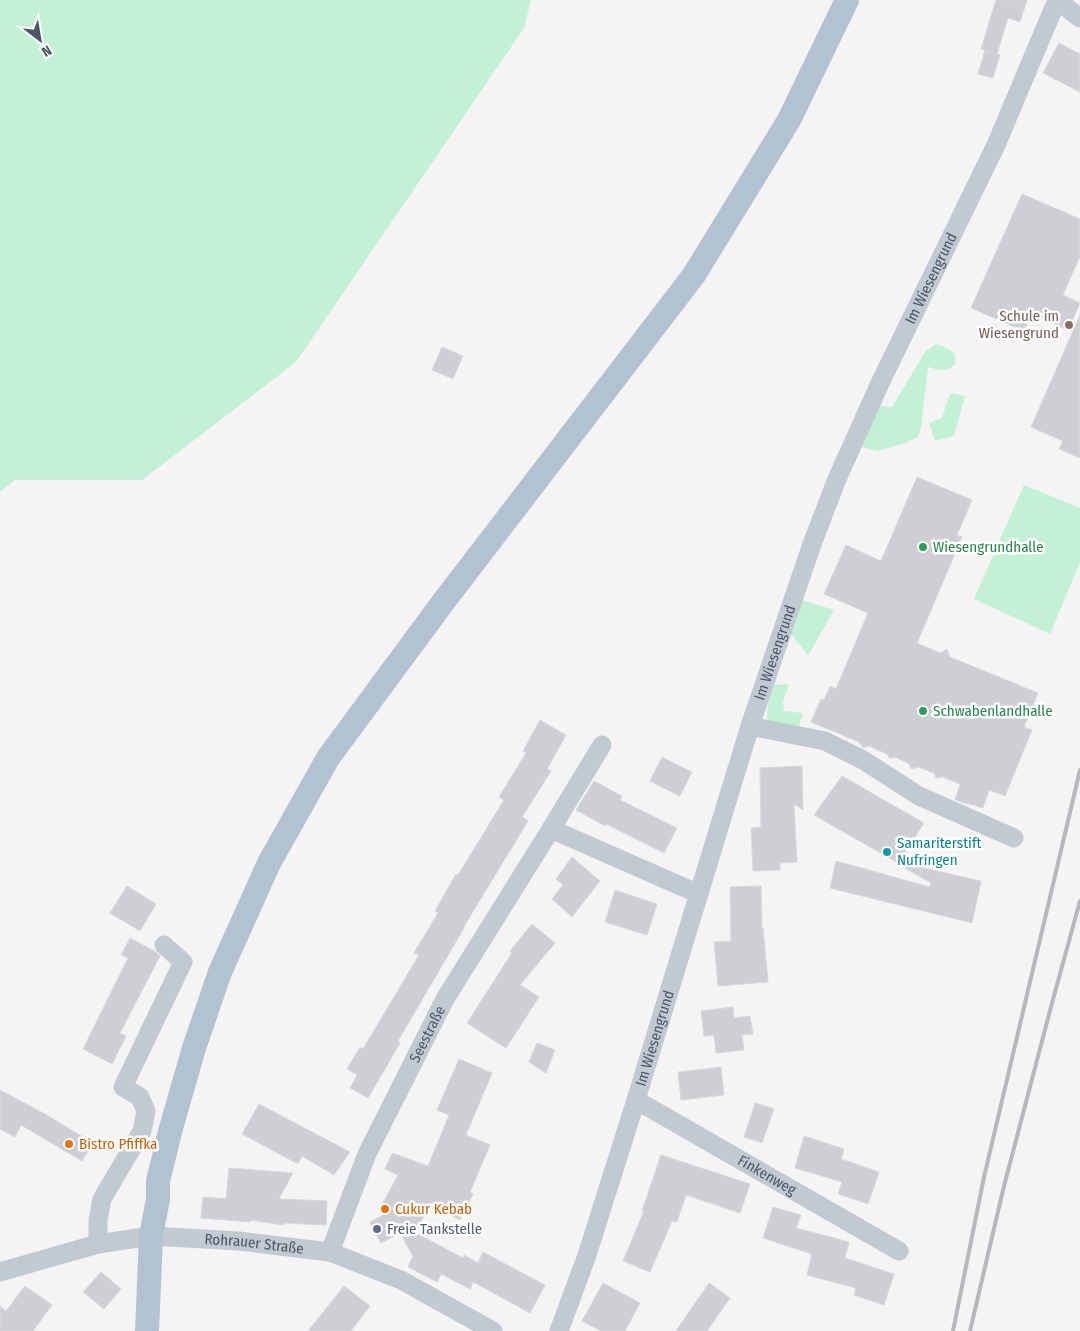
<svg xmlns="http://www.w3.org/2000/svg" width="1080" height="1331" viewBox="0 0 1080 1331" font-family="'Fira Sans Condensed',sans-serif">
<style>
.green{fill:#c3f1d5}
.building{fill:#cdcfd5;stroke:#d7d9de}
.lines{fill:none;stroke-linecap:round;stroke-linejoin:round}
.minor{stroke:#c1cad2;stroke-width:19}
.major{stroke:#b3c2d1;stroke-width:24}
.rail{stroke:#b5b8bd;stroke-width:4}
.education-dot{fill:#8d6e63;stroke:#fff;stroke-width:2}
.leisure-dot{fill:#2e9e5b;stroke:#fff;stroke-width:2}
.culture-dot{fill:#0f9aa8;stroke:#fff;stroke-width:2}
.food-dot{fill:#e8710a;stroke:#fff;stroke-width:2}
.service-dot{fill:#5c6f8a;stroke:#fff;stroke-width:2}
.labels{text-anchor:middle;dominant-baseline:central;stroke-width:5;stroke-linejoin:round;paint-order:stroke}
.street-label{font-size:15px;fill:#4a5661;stroke:#fff}
.education-label{font-size:15px;fill:#785e54;stroke:#fff;text-anchor:end}
.leisure-label{font-size:15px;fill:#27864d;stroke:#fff;text-anchor:start}
.culture-label{font-size:15px;fill:#0d838f;stroke:#fff;text-anchor:start}
.food-label{font-size:15px;fill:#c56008;stroke:#fff;text-anchor:start}
.service-label{font-size:15px;fill:#4e5e75;stroke:#fff;text-anchor:start}
</style>
<rect width="100%" height="100%" fill="#f5f3f3"/>
<!-- green -->
<path class="green" d="M0,0H531L524,28L296,362L142,480H15L0,492Z
M936,344L947,348L955,354V364C947,373 938,370 928,367L921,427L918,437L905,443L878,451L862,447L879,406L892,407L925,352Z
M950,393L965,396L954,436L935,441L929,423L942,418Z
M1024,485L1080,508V562L1050,634L974,599Z
M799,599L834,610L808,656L789,631Z
M789,684L783,702L784,711L803,713L799,726L774,724L767,719C767,706 769,696 774,685Z"/>
<!-- building -->
<path class="building" d="M996,0H1027L1020,22L1008,18L997,54L1000,55L993,78L978,74L985,50L990,52L981,49Z
M1059,43L1080,54V92L1043,73Z
M1022,194L1080,219V256L1063,295L1080,303L1068,330L1032,314L1024,331L971,308Z
M1080,315V458L1059,449L1063,441L1031,427Z
M442,347L463,356L453,379L432,370Z
M917,477L972,500L957,535L962,537L917,643L940,653L947,649L950,657L1038,693L1024,727L1032,730L1005,796L989,790L983,808L955,800L960,784L943,777L936,778L934,773L918,767L912,769L908,763L895,757L890,758L887,754L869,746L863,748L859,742L811,722L821,699L824,700L830,686L836,689L868,613L824,594L846,545L881,561Z
M540,720L566,735L547,769L551,771L522,817L528,821L463,928H464L398,1041L400,1043L368,1098L350,1088L357,1075L347,1069L360,1047L363,1049L419,955L414,953L438,913L435,911L456,874L458,875L504,800L499,797L526,753L523,751Z
M662,757L692,772L680,796L650,781Z
M802,766L803,810L794,804L797,862L780,863V870L753,871L751,828L761,827L760,768Z
M842,776L924,823L898,863L814,815Z
M594,781L622,796L620,800L677,828L664,853L606,824L605,826L576,810Z
M572,857L600,881L572,917L552,899L563,885L556,879Z
M836,861L930,887L931,883L905,868L906,864L981,881L972,923L830,888Z
M127,886L156,904L140,931L110,913Z
M761,886L762,928H763L768,982L718,986L714,942L731,941L730,887Z
M615,890L657,904L647,935L605,922Z
M532,924L555,943L520,985L539,997L506,1048L467,1023L512,953L510,951Z
M130,938L156,952L160,956L120,1033L126,1036L112,1064L83,1049L128,958L121,955Z
M733,1007L734,1018L750,1016L753,1034L742,1035L744,1050L716,1053L714,1035L704,1036L701,1011Z
M537,1043L555,1050L546,1073L529,1062Z
M459,1059L492,1073L466,1135L490,1145L470,1192L473,1194L460,1220L429,1205L416,1233L463,1258L464,1255L478,1263L483,1252L545,1285L530,1313L473,1282L470,1289L441,1274L437,1282L408,1267L413,1256L400,1233L381,1243L370,1222L389,1212L383,1203L398,1175L385,1169L392,1153L428,1166L449,1115L437,1110Z
M721,1067L724,1095L681,1100L678,1072Z
M0,1090L45,1114L93,1143L82,1161L21,1125L15,1137L0,1129Z
M755,1103L774,1109L762,1143L744,1137Z
M259,1104L350,1152L334,1175L302,1156L298,1164L242,1134Z
M804,1136L844,1149L841,1159L879,1172L868,1204L838,1194L842,1182L795,1168Z
M661,1155L750,1184L740,1213L686,1195L677,1222L672,1221L650,1272L623,1261L644,1211H642Z
M229,1168L293,1173L279,1199L327,1201L326,1225L284,1223L283,1225L251,1220L250,1222L201,1218L203,1197L226,1199Z
M773,1207L801,1215L796,1228L849,1242L845,1258L894,1274L884,1305L854,1295L856,1288L807,1275L812,1254L763,1238Z
M101,1272L121,1289L104,1309L83,1292Z
M603,1283L640,1303L625,1331H601L582,1321Z
M709,1283L730,1298L707,1331H676Z
M25,1286L52,1305L33,1331H0V1306L6,1311Z
M344,1286L370,1306L351,1331H308Z"/>
<g class="lines">
<!-- minor -->
<g class="minor">
<path d="M1057,0L1080,18"/>
<path d="M750,726L825,741L863,760L919,796L1014,838"/>
<path d="M551,829L602,745"/>
<path id="s1" d="M636,1100L899,1251"/>
<path d="M98,1244V1220L102,1199L142,1131L146,1111L140,1097L123,1087L183,962L164,945"/>
<path id="s2" d="M330,1252L367,1154L445,999L551,829L699,894"/>
<path id="s3" d="M0,1272L98,1244L151,1236L239,1241L330,1252L401,1280L493,1331"/>
<path id="s4" d="M559,1331L587,1255L636,1100L750,726L812,544L837,479L881,381L996,145L1057,0"/>
</g>
<!-- major -->
<path class="major" d="M147,1331L151,1236L158,1199V1181L171,1128L194,1048L220,972L269,863L328,758L444,601L694,275L789,120L847,0"/>
<!-- rail -->
<path class="rail" d="M953,1331L984,1177L1080,770
M970,1331L1004,1186L1052,1003L1080,901"/>
</g>
<!-- markers -->
<circle class="education-dot" cx="1069" cy="325" r="5"/>
<g class="leisure-dot">
<circle cx="923" cy="547" r="5"/>
<circle cx="923" cy="711" r="5"/>
</g>
<circle class="culture-dot" cx="887" cy="852" r="5"/>
<g class="food-dot">
<circle cx="69" cy="1144" r="5"/>
<circle cx="385" cy="1209" r="5"/>
</g>
<circle class="service-dot" cx="377" cy="1229" r="5"/>
<g class="labels">
<!-- street labels -->
<g class="street-label">
<text stroke="none"><textPath href="#s4" startOffset="1118">Im Wiesengrund</textPath></text>
<text stroke="none"><textPath href="#s4" startOffset="712">Im Wiesengrund</textPath></text>
<text stroke="none"><textPath href="#s2" startOffset="239">Seestraße</textPath></text>
<text stroke="none"><textPath href="#s4" startOffset="308">Im Wiesengrund</textPath></text>
<text stroke="none"><textPath href="#s1" startOffset="151">Finkenweg</textPath></text>
<text stroke="none"><textPath href="#s3" startOffset="259">Rohrauer Straße</textPath></text>
</g>
<!-- education labels -->
<g class="education-label">
<text x="1059" y="316">Schule im<tspan x="1059" dy="17">Wiesengrund</tspan></text>
</g>
<!-- leisure labels -->
<g class="leisure-label">
<text x="933" y="547">Wiesengrundhalle</text>
<text x="933" y="711">Schwabenlandhalle</text>
</g>
<!-- culture labels -->
<g class="culture-label">
<text x="897" y="843">Samariterstift<tspan x="897" dy="17">Nufringen</tspan></text>
</g>
<!-- food labels -->
<g class="food-label">
<text x="79" y="1144">Bistro Pfiffka</text>
<text x="395" y="1209">Cukur Kebab</text>
</g>
<!-- service labels -->
<g class="service-label">
<text x="387" y="1229">Freie Tankstelle</text>
</g>
</g>
<!-- north arrow -->
<g transform="translate(40 40) rotate(149)" stroke="#ffffff" stroke-width="4" paint-order="stroke">
<path d="M0-4L9 19L0 12L-9 19Z" fill="#4a5661"/>
<text y="-8" font-size="14" font-weight="bold" text-anchor="middle" fill="#4a5661">N</text>
</g>
</svg>
